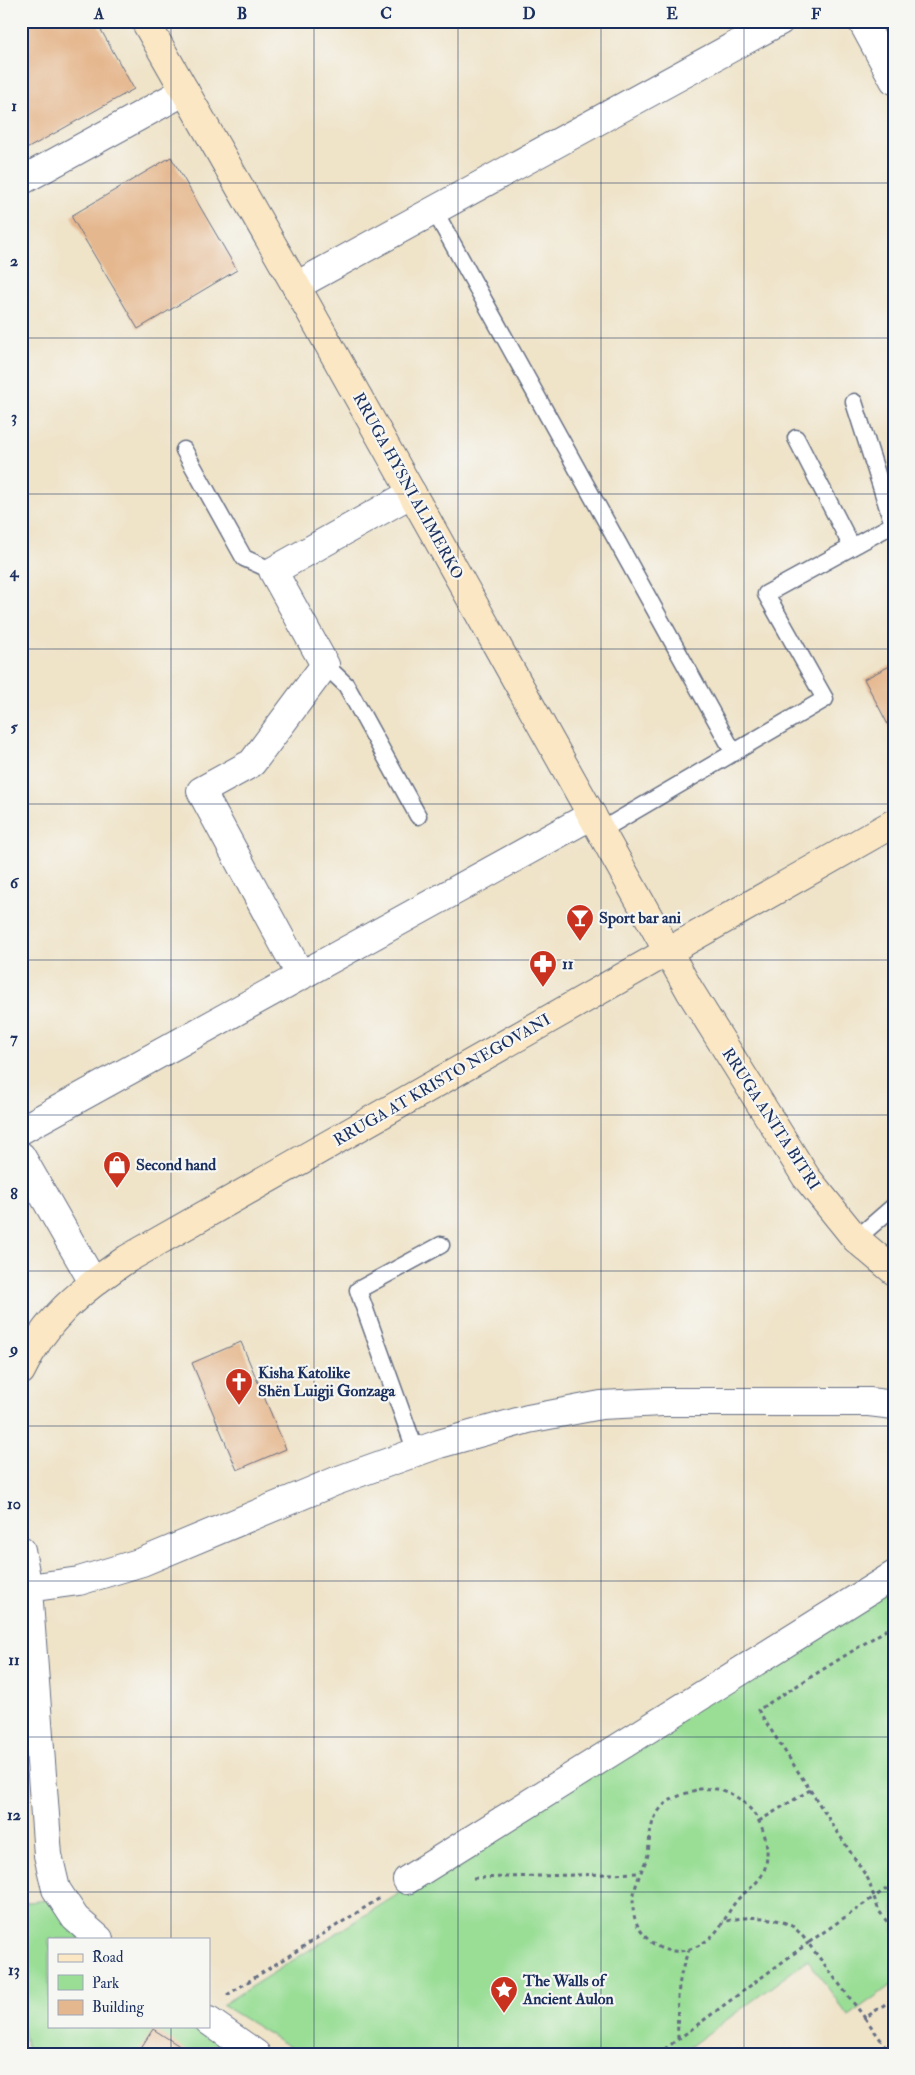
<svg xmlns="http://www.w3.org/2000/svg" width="915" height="2075" viewBox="0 0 915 2075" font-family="'IM FELL Double Pica',serif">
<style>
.green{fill:#9ade96;stroke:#5a867a}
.building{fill:#e5b78e}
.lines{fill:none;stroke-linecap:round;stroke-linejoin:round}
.lane-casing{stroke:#656e83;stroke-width:19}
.street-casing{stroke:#656e83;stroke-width:30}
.secondary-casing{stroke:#656e83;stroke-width:30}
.path{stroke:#656e83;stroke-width:3;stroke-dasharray:4 4;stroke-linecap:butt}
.lane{stroke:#fff;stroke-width:16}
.street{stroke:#fff;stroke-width:28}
.secondary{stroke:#fbe7c3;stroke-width:28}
.grid{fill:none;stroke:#1b2f5e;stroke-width:1;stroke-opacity:0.55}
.labels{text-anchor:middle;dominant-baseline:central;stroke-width:4.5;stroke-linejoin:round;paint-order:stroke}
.street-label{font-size:16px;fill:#1b2f5e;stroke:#f6f6f2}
.poi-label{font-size:16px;font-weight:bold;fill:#1b2f5e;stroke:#f6f6f2;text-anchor:start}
.neatline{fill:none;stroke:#1b2f5e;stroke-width:2}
.grid-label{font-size:16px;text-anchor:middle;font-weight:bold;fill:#1b2f5e}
</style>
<rect width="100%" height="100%" fill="#f6f6f2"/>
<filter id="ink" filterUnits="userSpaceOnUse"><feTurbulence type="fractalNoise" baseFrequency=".02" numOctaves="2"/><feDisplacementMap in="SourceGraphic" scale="10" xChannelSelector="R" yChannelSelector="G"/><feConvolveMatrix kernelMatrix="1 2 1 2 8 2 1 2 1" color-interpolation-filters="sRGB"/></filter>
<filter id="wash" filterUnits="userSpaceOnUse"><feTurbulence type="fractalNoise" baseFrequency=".0096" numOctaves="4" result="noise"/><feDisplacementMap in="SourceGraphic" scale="20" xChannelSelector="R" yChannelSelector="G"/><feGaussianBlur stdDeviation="1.12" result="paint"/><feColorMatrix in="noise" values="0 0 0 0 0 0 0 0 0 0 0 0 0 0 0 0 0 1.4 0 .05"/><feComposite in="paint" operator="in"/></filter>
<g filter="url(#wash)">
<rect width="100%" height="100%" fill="#efe3c8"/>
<!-- green -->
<path class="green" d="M894,1582V1983L848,2016L808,1960L680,2054H301L222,2005Z
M55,1899L81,1939H49V2026H209L252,2054H28L21,2021V1903Z"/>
<g id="blocks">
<!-- building -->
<path class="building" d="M21,21H96L134,89L21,152Z
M171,157L237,270L138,329L71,216Z
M894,664V736L864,679Z
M241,1342L286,1449L237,1470L192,1363Z
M153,2029L192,2054H137Z"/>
</g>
</g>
<g filter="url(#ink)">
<use href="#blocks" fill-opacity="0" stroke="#656e83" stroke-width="1"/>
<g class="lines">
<defs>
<path id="lane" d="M434,210L734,753
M854,402L893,524
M796,438L852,547
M184,450L244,558L273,571
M325,665L346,685L418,816
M600,831L825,699L766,594L894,524
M856,1239L894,1206
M416,1452L358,1290L441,1245"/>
<path id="street" d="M862,21L894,80
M21,181L185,91
M296,286L780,21
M301,976L201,791L252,763L325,665L273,571L412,493
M21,1130L592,815
M21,1156L93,1282
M21,1550L28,1589L48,1855L56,1889L75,1918L99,1939
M21,1589L79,1581L142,1562L336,1481L439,1444L528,1419L601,1405L663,1402H869L894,1405
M407,1880L894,1575
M209,2021L256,2054"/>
<path id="secondary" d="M145,21L296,286L690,991L806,1177L856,1239L894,1271
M21,1371C45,1319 80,1291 127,1259L894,823"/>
</defs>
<!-- lane casing -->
<use href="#lane" class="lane-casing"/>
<!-- street casing -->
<use href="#street" class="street-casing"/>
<!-- secondary casing -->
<use href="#secondary" class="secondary-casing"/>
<!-- path -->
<path class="path" d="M894,1625L758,1710L868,1879L874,1897L808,1943L865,2018L894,1998
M698,1789C705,1789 715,1788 721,1790C752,1799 772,1833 766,1864C763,1881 749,1888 738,1899C729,1909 724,1924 714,1934C698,1951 669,1959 650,1941C628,1922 630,1897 641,1872C643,1866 647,1860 648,1854C650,1838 649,1822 661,1808C670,1797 686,1794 698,1789Z
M759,1821L810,1790
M473,1878L640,1873
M894,1884L874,1897L879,1911L894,1931
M227,1995L380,1898
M865,2018L891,2054
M678,2039C677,2007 676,1980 689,1950
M658,2054L808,1943C804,1938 798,1930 792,1926C772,1915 743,1916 723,1922"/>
<!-- lane -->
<use href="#lane" class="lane"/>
<!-- street -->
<use href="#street" class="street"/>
<!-- secondary -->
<use href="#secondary" class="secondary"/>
</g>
</g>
<!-- grid -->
<path class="grid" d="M171,21V1939M314,21V2054M458,21V2054M601,21V2054M744,21V2054M21,183H894M21,338H894M21,494H894M21,649H894M21,804H894M21,960H894M21,1115H894M21,1271H894M21,1426H894M21,1581H894M21,1737H894M21,1892H894M171,2026V2054"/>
<!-- icons -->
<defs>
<symbol id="bar-pin" viewBox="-11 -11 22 30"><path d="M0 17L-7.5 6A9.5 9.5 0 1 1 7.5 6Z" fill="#c8321e" stroke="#f6f6f2"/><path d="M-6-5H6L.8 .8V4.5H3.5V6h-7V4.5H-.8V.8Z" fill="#fff"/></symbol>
<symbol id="pharmacy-pin" viewBox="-11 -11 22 30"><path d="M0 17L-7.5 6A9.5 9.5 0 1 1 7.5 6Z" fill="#c8321e" stroke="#f6f6f2"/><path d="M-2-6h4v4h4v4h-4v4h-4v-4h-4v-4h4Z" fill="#fff"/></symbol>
<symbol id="shop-pin" viewBox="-11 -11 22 30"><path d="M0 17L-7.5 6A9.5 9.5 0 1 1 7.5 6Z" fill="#c8321e" stroke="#f6f6f2"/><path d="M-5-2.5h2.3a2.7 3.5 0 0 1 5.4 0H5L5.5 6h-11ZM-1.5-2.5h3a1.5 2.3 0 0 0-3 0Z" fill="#fff"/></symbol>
<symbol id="church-pin" viewBox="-11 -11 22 30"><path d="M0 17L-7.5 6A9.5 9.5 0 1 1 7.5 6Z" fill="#c8321e" stroke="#f6f6f2"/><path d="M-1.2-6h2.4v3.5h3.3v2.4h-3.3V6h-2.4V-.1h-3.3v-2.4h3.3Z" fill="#fff"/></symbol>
<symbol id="sight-pin" viewBox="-11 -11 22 30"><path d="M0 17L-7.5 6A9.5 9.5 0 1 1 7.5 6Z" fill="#c8321e" stroke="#f6f6f2"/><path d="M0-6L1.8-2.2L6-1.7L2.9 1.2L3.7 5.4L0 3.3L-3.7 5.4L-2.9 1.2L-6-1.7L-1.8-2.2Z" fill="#fff"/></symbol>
</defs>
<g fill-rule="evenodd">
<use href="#bar-pin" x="564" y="902" width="32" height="43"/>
<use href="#pharmacy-pin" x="527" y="948" width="32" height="43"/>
<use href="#shop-pin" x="101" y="1149" width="32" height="43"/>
<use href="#church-pin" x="223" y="1366" width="32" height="43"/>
<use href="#sight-pin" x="488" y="1974" width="32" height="43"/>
</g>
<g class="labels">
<!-- street labels -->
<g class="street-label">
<text transform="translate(408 486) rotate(61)">RRUGA HYSNI ALIMERKO</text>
<text transform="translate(442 1080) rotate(-30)">RRUGA AT KRISTO NEGOVANI</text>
<text transform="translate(771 1119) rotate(57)">RRUGA ANITA BITRI</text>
</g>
<!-- poi labels -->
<g class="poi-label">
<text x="599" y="918">Sport bar ani</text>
<text x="562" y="964">11</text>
<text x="136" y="1165">Second hand</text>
<text x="258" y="1373">Kisha Katolike<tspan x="258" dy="18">Shën Luigji Gonzaga</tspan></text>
<text x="523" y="1981">The Walls of<tspan x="523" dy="18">Ancient Aulon</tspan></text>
</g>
</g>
<!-- margin -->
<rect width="915" height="2075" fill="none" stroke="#f6f6f2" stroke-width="55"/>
<!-- legend -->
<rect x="48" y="1938" width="162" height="90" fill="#f6f6f2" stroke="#9ea6b7"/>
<rect x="58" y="1954" width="25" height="8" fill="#fbe7c3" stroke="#9ea6b7"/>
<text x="92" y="1962" font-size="15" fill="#1b2f5e">Road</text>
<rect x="58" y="1975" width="25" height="15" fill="#9ade96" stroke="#9ea6b7"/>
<text x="92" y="1988" font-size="15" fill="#1b2f5e">Park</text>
<rect x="58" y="2000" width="25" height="15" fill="#e5b78e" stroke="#9ea6b7"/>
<text x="92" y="2012" font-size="15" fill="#1b2f5e">Building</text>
<rect x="28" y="28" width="860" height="2020" class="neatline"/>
<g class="grid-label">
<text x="99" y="19">A</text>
<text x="242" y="19">B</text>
<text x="386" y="19">C</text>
<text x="529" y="19">D</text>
<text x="672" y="19">E</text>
<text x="816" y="19">F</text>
<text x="14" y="111">1</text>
<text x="14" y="266">2</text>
<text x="14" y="422">3</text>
<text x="14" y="577">4</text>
<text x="14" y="732">5</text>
<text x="14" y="888">6</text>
<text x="14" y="1043">7</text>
<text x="14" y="1199">8</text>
<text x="14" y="1354">9</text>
<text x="14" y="1509">10</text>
<text x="14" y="1665">11</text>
<text x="14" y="1820">12</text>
<text x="14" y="1975">13</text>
</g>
</svg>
